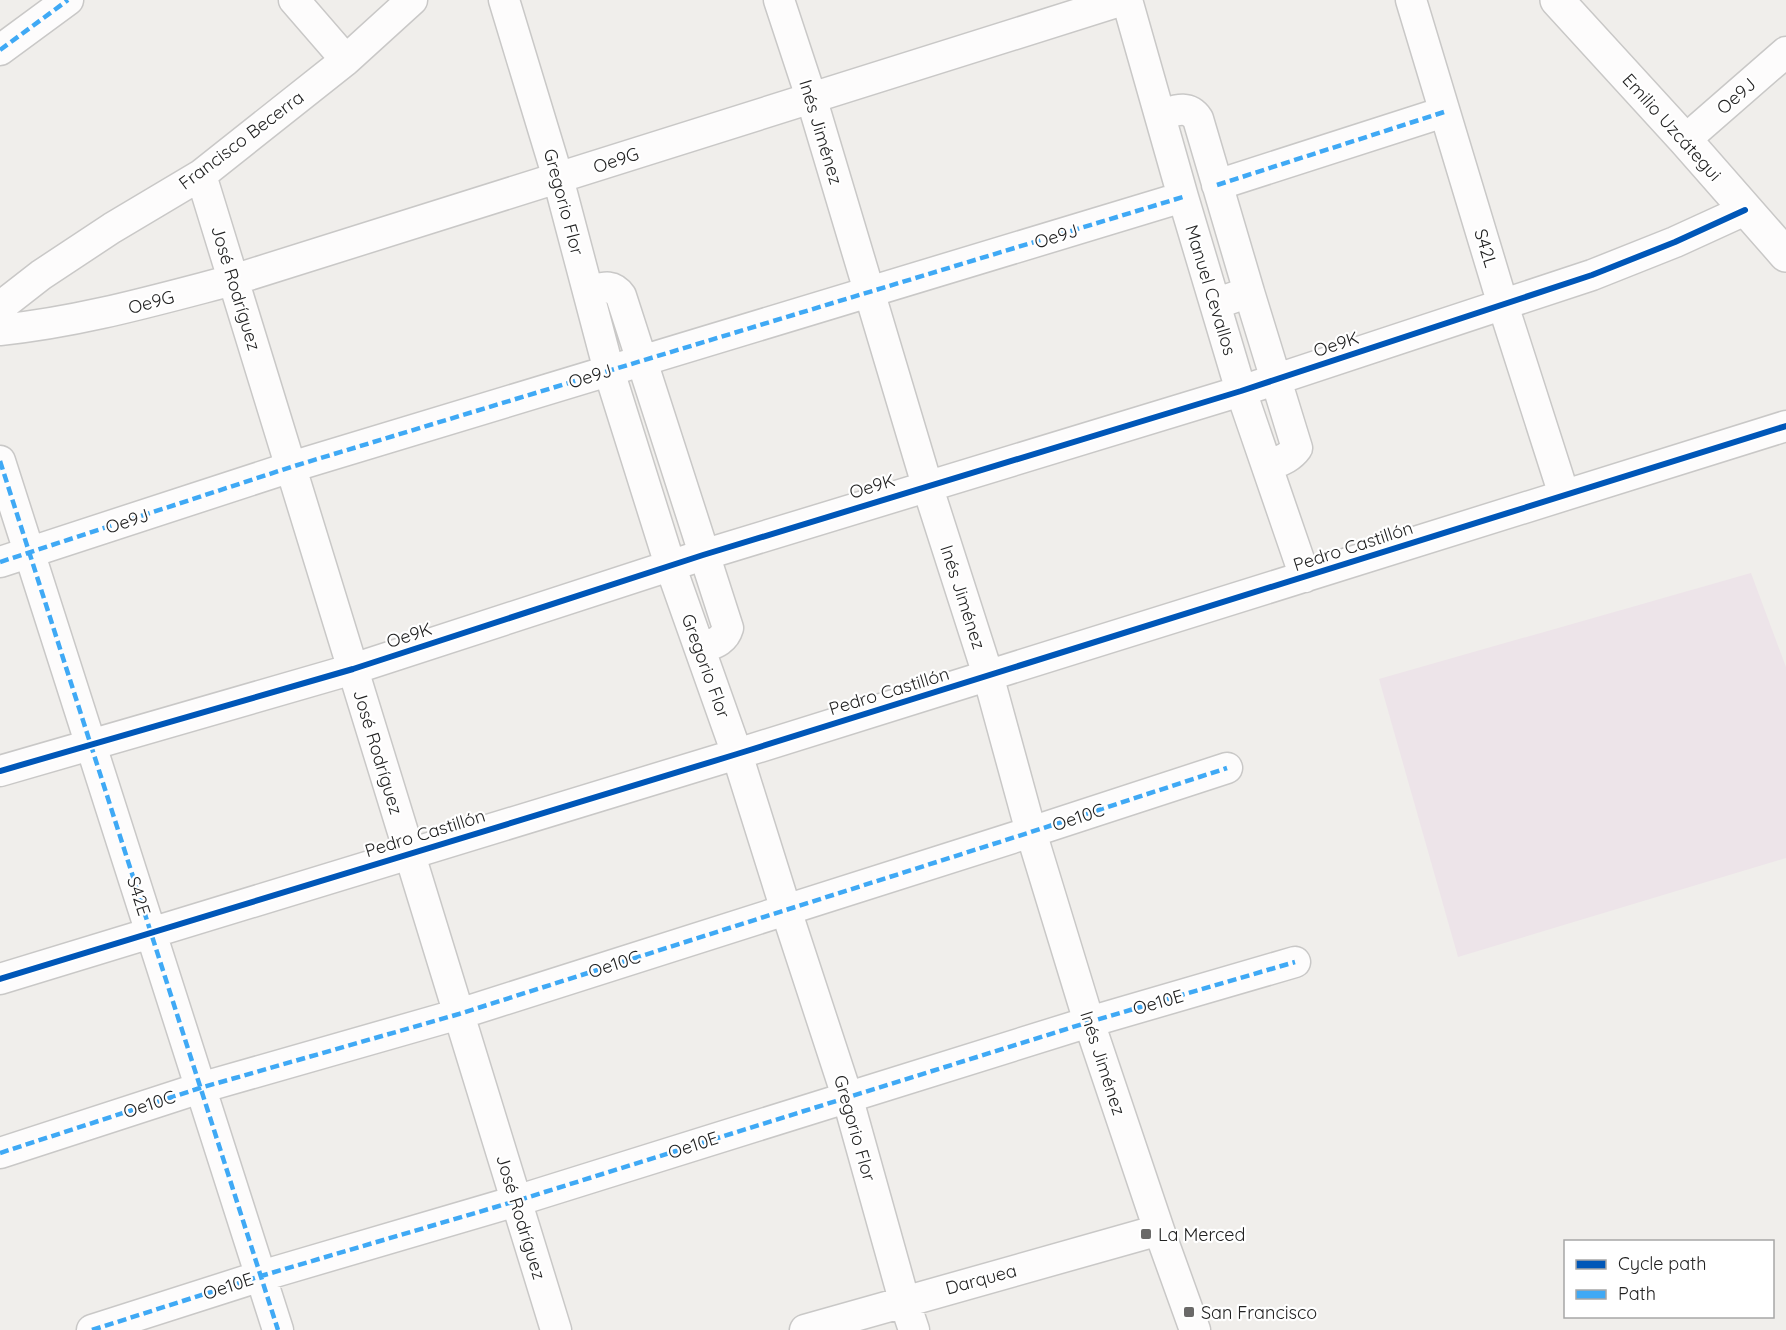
<svg xmlns="http://www.w3.org/2000/svg" width="1786" height="1330" viewBox="0 0 1786 1330" font-family="Quicksand,sans-serif">
<style>
.industrial{fill:#ede4e9}
.lines{fill:none;stroke-linecap:round;stroke-linejoin:round}
.minor-casing{stroke:#c9c8c7;stroke-width:33}
.tertiary-casing{stroke:#c9c8c7;stroke-width:36}
.minor{stroke:#fdfcfc;stroke-width:30}
.tertiary{stroke:#fdfcfc;stroke-width:33}
.quiet{stroke:#3fa9f5;stroke-width:4.5;stroke-dasharray:9 4.5;stroke-linecap:butt}
.cycleway-casing{stroke:#fff;stroke-width:10}
.cycleway{stroke:#0057b8;stroke-width:6}
.poi-dot{fill:#6a6968;stroke:#fff;stroke-width:2}
.labels{text-anchor:middle;dominant-baseline:central;stroke-width:4.5;stroke-linejoin:round;paint-order:stroke}
.street-label{font-size:18px;fill:#222;stroke:#fff}
.poi-label{font-size:18px;fill:#222;stroke:#fff;text-anchor:start}
</style>
<rect width="100%" height="100%" fill="#f0eeeb"/>
<!-- industrial -->
<path class="industrial" d="M1751,573L1786,667V858L1458,957L1379,679Z"/>
<g class="lines">
<defs>
<path id="minor" d="M294,0L346,60
M504,0L558,178L609,371L670,565L737,754L786,910L847,1096L904,1300L914,1330
M779,0L811,97L927,485L988,675L1031,832L1089,1022L1159,1230L1195,1330
M1127,0L1183,197L1241,391L1305,577
M1411,0L1503,305L1564,495
M0,50L68,0
M1160,115C1174,111 1188,104 1198,119L1249,292L1215,304
M1685,140L1786,52
M201,175L556,1330
M1217,185L1444,112
M588,291C602,288 612,283 621,296L728,628C724,642 712,644 700,649
M1249,292L1297,448C1289,459 1279,461 1267,466
M0,307L41,275L112,228L201,175L346,60L412,0
M0,330C80,322 156,300 233,280L1123,0
M0,461L278,1330
M0,562L291,467L1183,197
M0,771L353,669L703,555L1241,391L1592,275L1675,242L1745,210
M0,979L737,754L1786,426
M0,1153L200,1088L459,1014L1031,832L1227,768
M92,1330L261,1276L516,1201L1089,1022L1295,962
M805,1330L1159,1230"/>
<path id="tertiary" d="M1557,0L1685,140L1786,255"/>
</defs>
<!-- minor casing -->
<use href="#minor" class="minor-casing"/>
<!-- tertiary casing -->
<use href="#tertiary" class="tertiary-casing"/>
<!-- minor -->
<use href="#minor" class="minor"/>
<!-- tertiary -->
<use href="#tertiary" class="tertiary"/>
<!-- quiet -->
<path class="quiet" d="M0,50L68,0
M1217,185L1444,112
M0,461L278,1330
M0,562L291,467L1183,197
M0,1153L200,1088L459,1014L1031,832L1227,768
M92,1330L261,1276L516,1201L1089,1022L1295,962"/>
<defs>
<path id="cycleway" d="M0,771L353,669L703,555L1241,391L1592,275L1675,242L1745,210
M0,979L737,754L1786,426"/>
</defs>
<!-- cycleway casing -->
<use href="#cycleway" class="cycleway-casing"/>
<!-- cycleway -->
<use href="#cycleway" class="cycleway"/>
</g>
<!-- markers -->
<g class="poi-dot">
<rect x="1140" y="1228" width="12" height="12" rx="3"/>
<rect x="1183" y="1306" width="12" height="12" rx="3"/>
</g>
<g class="labels">
<!-- street labels -->
<g class="street-label">
<text transform="translate(1736 96) rotate(-41)">Oe9J</text>
<text transform="translate(1672 127) rotate(48)">Emilio Uzcátegui</text>
<text transform="translate(821 132) rotate(73)">Inés Jiménez</text>
<text transform="translate(241 140) rotate(-37)">Francisco Becerra</text>
<text transform="translate(616 160) rotate(-18)">Oe9G</text>
<text transform="translate(564 202) rotate(75)">Gregorio Flor</text>
<text transform="translate(1056 236) rotate(-17)">Oe9J</text>
<text transform="translate(1486 248) rotate(73)">S42L</text>
<text transform="translate(236 288) rotate(73)">José Rodríguez</text>
<text transform="translate(1211 290) rotate(73)">Manuel Cevallos</text>
<text transform="translate(151 302) rotate(-15)">Oe9G</text>
<text transform="translate(1336 344) rotate(-18)">Oe9K</text>
<text transform="translate(590 376) rotate(-17)">Oe9J</text>
<text transform="translate(872 486) rotate(-17)">Oe9K</text>
<text transform="translate(127 521) rotate(-18)">Oe9J</text>
<text transform="translate(1353 546) rotate(-18)">Pedro Castillón</text>
<text transform="translate(963 597) rotate(72)">Inés Jiménez</text>
<text transform="translate(409 635) rotate(-18)">Oe9K</text>
<text transform="translate(706 666) rotate(70)">Gregorio Flor</text>
<text transform="translate(889 691) rotate(-17)">Pedro Castillón</text>
<text transform="translate(378 752) rotate(73)">José Rodríguez</text>
<text transform="translate(1078 817) rotate(-18)">Oe10C</text>
<text transform="translate(425 833) rotate(-17)">Pedro Castillón</text>
<text transform="translate(139 896) rotate(72)">S42E</text>
<text transform="translate(614 964) rotate(-18)">Oe10C</text>
<text transform="translate(1158 1002) rotate(-16)">Oe10E</text>
<text transform="translate(1103 1063) rotate(72)">Inés Jiménez</text>
<text transform="translate(149 1104) rotate(-18)">Oe10C</text>
<text transform="translate(855 1128) rotate(74)">Gregorio Flor</text>
<text transform="translate(693 1145) rotate(-18)">Oe10E</text>
<text transform="translate(521 1217) rotate(73)">José Rodríguez</text>
<text transform="translate(981 1279) rotate(-15)">Darquea</text>
<text transform="translate(228 1286) rotate(-18)">Oe10E</text>
</g>
<!-- poi labels -->
<g class="poi-label">
<text x="1158" y="1234">La Merced</text>
<text x="1201" y="1312">San Francisco</text>
</g>
</g>
<!-- legend -->
<rect x="1564" y="1240" width="210" height="78" fill="#ffffff" stroke="#a7a7a7" stroke-width="1.5"/>
<rect x="1576" y="1260" width="30" height="9" fill="#0057b8" stroke="#a7a7a7" stroke-width="1.5"/>
<text x="1618" y="1270" font-size="18" fill="#222222">Cycle path</text>
<rect x="1576" y="1290" width="30" height="9" fill="#3fa9f5" stroke="#a7a7a7" stroke-width="1.5"/>
<text x="1618" y="1300" font-size="18" fill="#222222">Path</text>
</svg>
